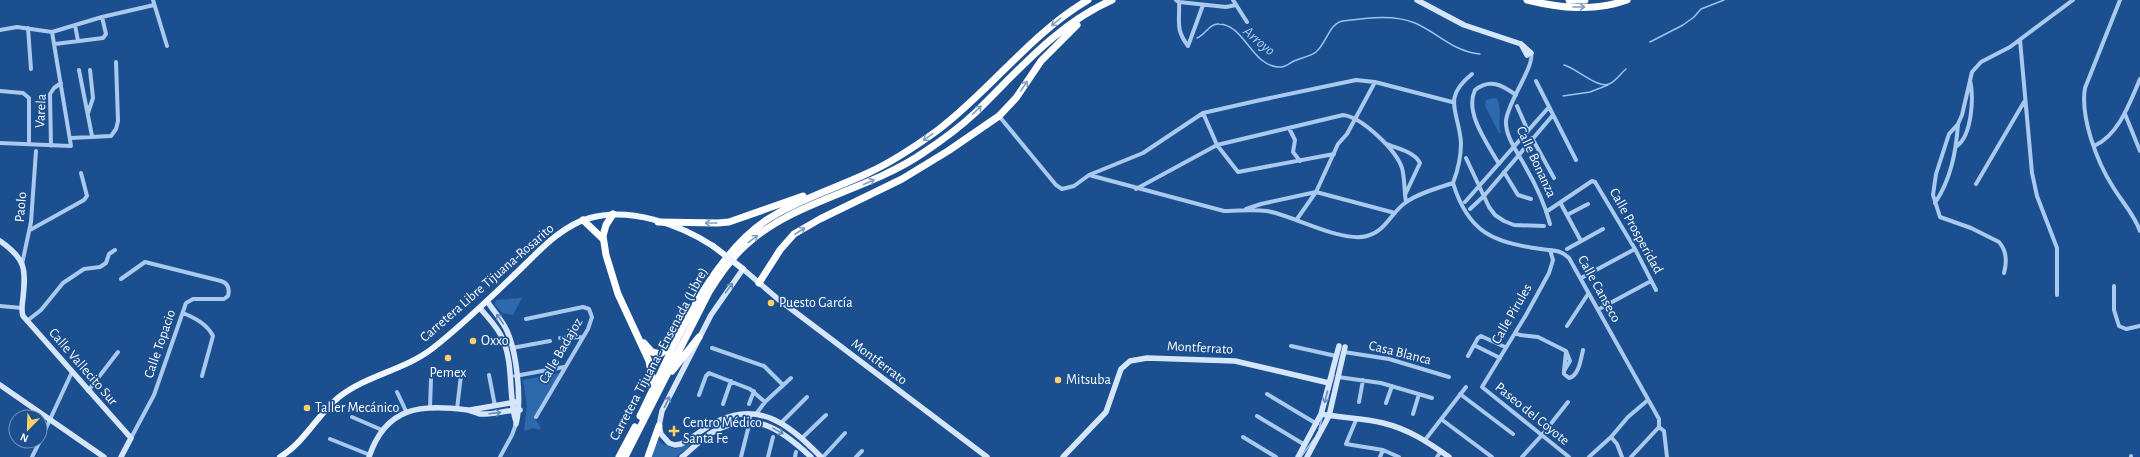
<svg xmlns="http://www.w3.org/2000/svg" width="2140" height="457" viewBox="0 0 2140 457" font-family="'Alegreya Sans',sans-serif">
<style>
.green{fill:#2e69ad}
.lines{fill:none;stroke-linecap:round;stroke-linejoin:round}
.stream{stroke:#9cc4f0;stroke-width:1.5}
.street{stroke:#a9c9ee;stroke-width:4}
.secondary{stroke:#d6e6fa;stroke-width:5.5}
.primary{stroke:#f0f6ff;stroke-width:6}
.highway{stroke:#fff;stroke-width:7}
.primary-bridge{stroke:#f0f6ff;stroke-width:6}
.oneway{stroke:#829ec1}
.oneway2{stroke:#668bba}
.poi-dot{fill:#ffd166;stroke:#1b4f8f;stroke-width:1.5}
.labels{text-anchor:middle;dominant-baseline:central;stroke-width:3.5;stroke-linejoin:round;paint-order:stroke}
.street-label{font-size:14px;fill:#fff;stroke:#1b4f8f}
.poi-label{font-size:14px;fill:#fff;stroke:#1b4f8f;text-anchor:start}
.water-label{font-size:15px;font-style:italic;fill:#b5d3f5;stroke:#1b4f8f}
</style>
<rect width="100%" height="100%" fill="#1b4f8f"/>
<!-- green -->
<path class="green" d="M1494,98L1497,99C1503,111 1497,120 1501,133H1499L1485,106L1486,100Z
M522,298L513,315L502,313L495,305L496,300Z
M560,373L535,419L541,428L539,430L533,428L524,431L527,406L523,380Z
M700,436L701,437L676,457H650L658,439L662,444L676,449Z"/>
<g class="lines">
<!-- stream -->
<path class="stream" d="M1197,38C1205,35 1210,23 1219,24C1245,25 1251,65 1278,67C1285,68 1288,64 1294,61C1301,58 1311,56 1316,52C1327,43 1329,23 1343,21C1367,18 1393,14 1415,23C1438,33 1454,52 1480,54
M1650,42L1683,25L1694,17L1701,9L1724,0
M1564,65C1576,68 1598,89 1609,84C1615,82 1621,73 1626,69
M1563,96L1590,92L1608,85
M1319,429L1334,375
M1301,457L1314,439"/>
<!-- street -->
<path class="street" d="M153,0L167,46
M1176,0L1179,2C1180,22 1175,29 1188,46
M1233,0L1247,22
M2120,0L2085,88C2080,117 2097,162 2113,187C2122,202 2134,214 2140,231
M1179,2L1226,7L1236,5
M75,25L78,41
M28,28L31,69
M0,30L17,27L52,32L102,17L154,5
M2020,40L2032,173L2037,196L2057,248V295
M55,44L103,38L106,34L102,17
M1188,46L1203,5
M1531,53C1535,66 1507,103 1506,121C1505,137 1519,154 1526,168C1536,185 1545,205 1550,224
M79,70L92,136
M1536,81L1576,160
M0,91L23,93L29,98V144
M1517,106L1528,131
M88,113L93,98L90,70
M1203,113L1217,145L1238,172L1334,154
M2125,114L2140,151
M999,116L1056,185L1062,189L1074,186L1089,175L1143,153L1203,113L1256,101L1356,80L1375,82L1452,102
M1289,128L1295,140L1293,152L1300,161
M71,138L111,136L116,129L118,121L116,62
M1532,138L1554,178
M0,143L71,146L52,32
M1386,144C1397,148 1415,152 1420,163L1405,195
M51,146L50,94L54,88L61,83
M1957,146C1972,135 1974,97 1970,80
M2094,146C2119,135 2130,102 2140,79
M1466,158L1489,207L1495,215L1504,221L1514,225L1544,226
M1499,164C1488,144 1464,113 1475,90C1490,78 1502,85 1516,95
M1504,172L1518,195L1531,199
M1089,175L1224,211C1238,211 1252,209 1267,211C1295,216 1341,243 1367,236C1386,231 1390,214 1405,203C1418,193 1438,188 1453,183
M1453,183C1468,232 1493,243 1541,249C1552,251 1560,249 1569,258L1659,419V427L1631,457
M1453,183C1458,170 1461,157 1461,143C1459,111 1441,99 1472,74
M1976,184L2024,102
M1136,189L1217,145L1343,115C1362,117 1396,150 1402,168C1405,179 1404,191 1406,202
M1465,202L1549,107
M1935,203C1951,179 1956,152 1958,124
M1561,204L1581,241
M1246,209L1261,204L1316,192L1395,213
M1470,209L1484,196L1553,115
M1546,212L1592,181L1595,182L1635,249L1656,290
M1567,215L1588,204
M1297,219L1316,192L1338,144L1347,134L1375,82
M30,230L84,200L87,196L81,173
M1567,249L1603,229
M1550,250L1553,260L1549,273L1526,315L1482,387L1569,457
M22,264L31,222L36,151
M2004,273C2007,262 2007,251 1999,242L1971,228L1940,217L1933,195L1936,174L1949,134L1958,124L1962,115L1972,72L1981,62L2010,47L2073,0
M1583,277L1635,249
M121,279L145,262L221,281C228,283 230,288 228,296L224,299H193L186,303L154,395L131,438
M2114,286V310L2119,326L2126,329L2140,326
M0,306L22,308
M1601,308L1651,281
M183,313C195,318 207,324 213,336L202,376
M526,319L583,307L589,309L592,317L588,329L536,417
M27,321L41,310L63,283L84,269L100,267L106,263L109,254L115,250
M1567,326L1588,294
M1515,333L1520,335L1538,337L1566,351L1570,361L1564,371V374L1569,378C1579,376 1581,358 1583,350
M560,338L583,337
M1474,345L1500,358
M1291,346L1336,356
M512,348L550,341
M712,348L764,366L783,385
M1344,352L1389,359L1449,377
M1468,356L1478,338L1481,336L1505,347
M1564,371L1566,352
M489,375L495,406
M515,376L564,367
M1338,377L1381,383L1432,398
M88,391L118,352
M397,392L406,411
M1267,394L1317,424
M1460,394L1513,434
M699,395L706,376L709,373L750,389L765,402
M1359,402L1363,380
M1386,403L1392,386
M723,404L731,381
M749,404L754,391
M430,408L431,379
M457,409L461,375
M756,414L765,402L791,378
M1413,414L1419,394
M1257,416L1305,445
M352,417L382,430
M1441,419L1492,457
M1356,420L1346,444L1383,450L1399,457
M782,422L807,397
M1659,427L1664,431L1667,457
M1243,437L1276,457
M1611,437L1617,444L1622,457
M802,438L826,415
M330,439L370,455
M1425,440L1466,387
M40,441L72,372
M32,457L40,441
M500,457L512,435L516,424
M741,457L750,421V414
M768,457L773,437
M795,457L796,452
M823,457L845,433
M856,457L862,451
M1380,457L1383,450
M1437,457L1441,451
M1522,457L1542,435L1568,402
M1589,457L1611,437L1628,417L1648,400
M2131,457V456"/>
<!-- secondary -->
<path class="secondary" d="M1417,0L1464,25L1521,44L1531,53
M1521,44L1527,55
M0,241C26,259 26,269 23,298C22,304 21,310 23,316L131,438L121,457
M487,301C493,310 500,318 505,327C517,349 522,400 516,424
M480,308C488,318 499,328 503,340C514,366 508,396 516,422
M0,385L104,457
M470,410L516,402
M1321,414C1342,418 1363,418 1383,423C1408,429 1428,442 1449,457
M369,457C386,406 421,404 468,410C472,411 476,413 480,414C493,415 506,410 520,410
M682,457C692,449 702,438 713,432C754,409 781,429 811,457
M821,457C792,428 762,400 718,421C705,427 694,437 681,444L675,445L669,443L661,434L659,426L662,411L711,315L743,269L778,299L987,457
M1063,457L1106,412L1121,369L1130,361L1147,358L1235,361L1329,383
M1298,457L1321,414L1339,346
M1307,457L1329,416L1345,347"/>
<!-- primary -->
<path class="primary" d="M280,457C305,442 317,415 339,397C367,375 405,370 433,348C460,327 486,302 511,278C534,257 559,226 590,218C630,207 679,224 713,246"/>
<!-- highway -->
<path class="highway" d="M1527,0C1560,8 1594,12 1627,0
M1569,0H1585
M613,214L606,225L603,236L606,255L618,294L649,361L654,387
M583,220L603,239
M658,222L718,223L729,222L803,196
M759,283L780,250L794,234L820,219L902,179L948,151L999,116L1016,98L1041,61L1077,25
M644,343L652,352L660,354L674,344
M672,371L699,337
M640,416C672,352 709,253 773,216C803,198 836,188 868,173C892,162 916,146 938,130C991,90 1030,34 1088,0
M619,457L635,427
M625,457L709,292C720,274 733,256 748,243C795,201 869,190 923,153C941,141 959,128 975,113C1017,72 1057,24 1112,0
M648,457L659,426"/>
<!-- primary-bridge -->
<path class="primary-bridge" d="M713,246L743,269"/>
</g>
<!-- one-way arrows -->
<defs><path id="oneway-shaft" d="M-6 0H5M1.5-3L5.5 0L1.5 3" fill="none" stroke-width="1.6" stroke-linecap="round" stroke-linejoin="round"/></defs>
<g class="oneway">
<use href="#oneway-shaft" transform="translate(1579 7)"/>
<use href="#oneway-shaft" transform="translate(1056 22) rotate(141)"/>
<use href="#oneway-shaft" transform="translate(1024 86) rotate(-56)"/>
<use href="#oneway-shaft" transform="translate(977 110) rotate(-44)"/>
<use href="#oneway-shaft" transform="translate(928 137) rotate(145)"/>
<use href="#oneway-shaft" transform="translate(869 182) rotate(-24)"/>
<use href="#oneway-shaft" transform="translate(711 223) rotate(-180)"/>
<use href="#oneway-shaft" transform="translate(800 231) rotate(-33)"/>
<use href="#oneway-shaft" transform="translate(753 239) rotate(-38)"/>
</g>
<g class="oneway2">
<use href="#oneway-shaft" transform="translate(729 288) rotate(-54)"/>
<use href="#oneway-shaft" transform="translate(500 319) rotate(-125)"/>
<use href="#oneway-shaft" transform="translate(1326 397) rotate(104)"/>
<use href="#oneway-shaft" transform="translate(667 402) rotate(-64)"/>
<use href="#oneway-shaft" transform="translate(495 413) rotate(-7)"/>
<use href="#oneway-shaft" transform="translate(778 431) rotate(29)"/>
</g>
<!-- markers -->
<g class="poi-dot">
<circle cx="771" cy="303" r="4"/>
<circle cx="473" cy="341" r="4"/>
<circle cx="448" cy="358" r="4"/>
<circle cx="1058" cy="380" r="4"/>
<circle cx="307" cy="408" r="4"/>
<path d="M672 425h4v4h4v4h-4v4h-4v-4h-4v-4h4z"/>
</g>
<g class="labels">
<!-- street labels -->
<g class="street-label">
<text transform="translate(41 111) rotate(-87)">Varela</text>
<text transform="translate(1536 162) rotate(65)">Calle Bonanza</text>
<text transform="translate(21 207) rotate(-85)">Paolo</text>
<text transform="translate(1636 231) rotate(61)">Calle Prosperidad</text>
<text transform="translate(487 283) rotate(-41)">Carretera Libre Tijuana-Rosarito</text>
<text transform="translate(1599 289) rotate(61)">Calle Canseco</text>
<text transform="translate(1512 314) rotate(-60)">Calle Pirules</text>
<text transform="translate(160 344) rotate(-71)">Calle Topacio</text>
<text transform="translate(1200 348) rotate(3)">Montferrato</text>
<text transform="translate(561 351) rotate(-60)">Calle Badajoz</text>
<text transform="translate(1400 353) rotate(14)">Casa Blanca</text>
<text transform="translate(659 354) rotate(-62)">Carretera Tijuana - Ensenada (Libre)</text>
<text transform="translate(879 362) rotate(37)">Montferrato</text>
<text transform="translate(83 367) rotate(49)">Calle Vallecito Sur</text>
<text transform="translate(1532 414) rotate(39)">Paseo del Coyote</text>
</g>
<!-- poi labels -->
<g class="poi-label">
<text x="779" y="303">Puesto García</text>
<text x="481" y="341">Oxxo</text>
<text x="448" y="373" text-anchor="middle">Pemex</text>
<text x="1066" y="380">Mitsuba</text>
<text x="315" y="408">Taller Mecánico</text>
<text x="683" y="423">Centro Médico<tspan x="683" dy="16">Santa Fe</tspan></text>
</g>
<!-- water labels -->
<g class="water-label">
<text transform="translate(1259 41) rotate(40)">Arroyo</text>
</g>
</g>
<!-- north arrow -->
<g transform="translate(28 429) rotate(203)"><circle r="19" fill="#1b4f8f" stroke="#7695bc"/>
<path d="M0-3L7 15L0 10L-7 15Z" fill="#ffd166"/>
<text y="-6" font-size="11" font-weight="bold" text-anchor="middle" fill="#ffffff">N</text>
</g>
</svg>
